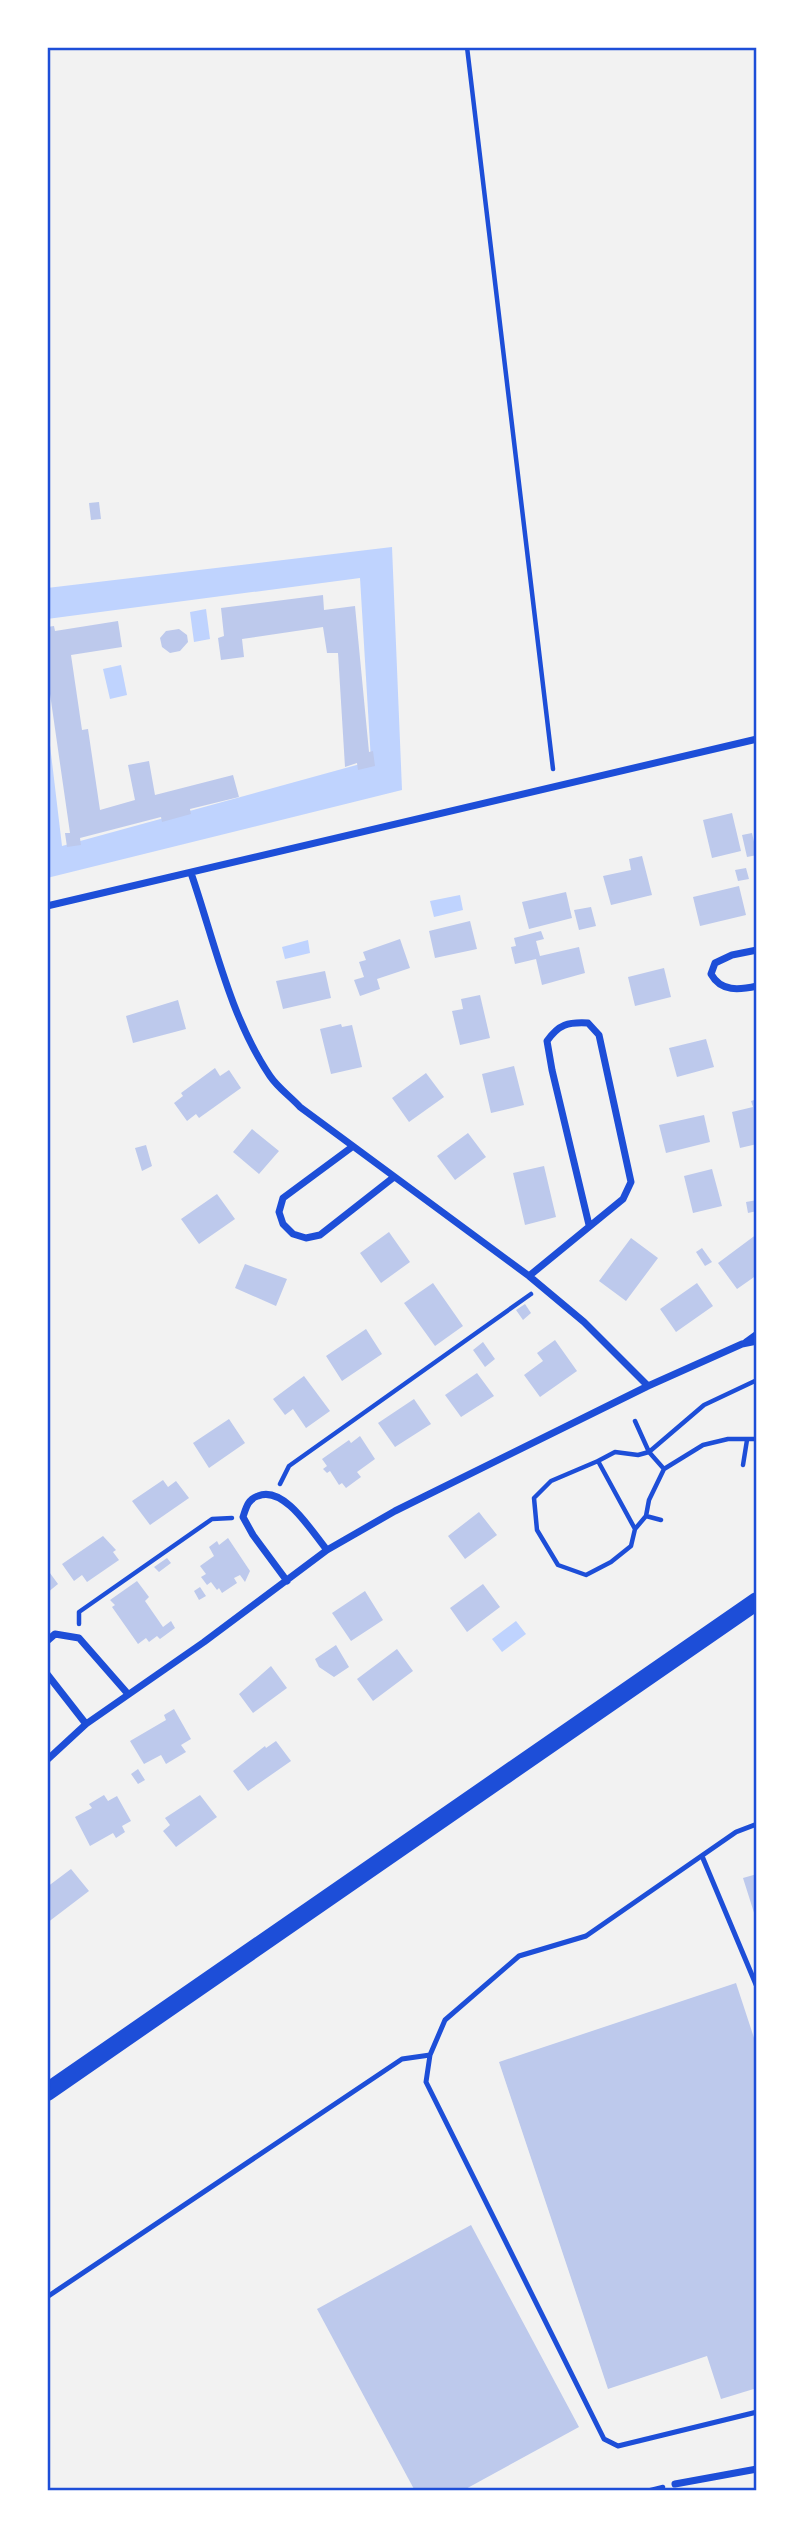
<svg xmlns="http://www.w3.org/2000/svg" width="804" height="2538" viewBox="0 0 804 2538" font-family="Helvetica,sans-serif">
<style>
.water{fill:#bfd3fe}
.building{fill:#bdc9ec}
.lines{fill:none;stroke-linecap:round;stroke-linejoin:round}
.path{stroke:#1d4ed8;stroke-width:4.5}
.service{stroke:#1d4ed8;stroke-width:5}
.minor{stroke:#1d4ed8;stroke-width:7}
.primary{stroke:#1d4ed8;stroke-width:18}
.neatline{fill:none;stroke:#1d4ed8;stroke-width:2.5}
</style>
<rect width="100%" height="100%" fill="#f2f2f2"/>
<!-- water -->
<path class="water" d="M392,547L402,790L47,878V720L62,846L371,761L360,578L47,619V588Z
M206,609L210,639L194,642L190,612Z
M121,665L127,695L110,699L103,669Z
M460,895L463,910L434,917L430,901Z
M308,940L310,953L285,959L282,947Z
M516,1621L526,1634L502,1652L492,1639Z"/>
<!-- building -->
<path class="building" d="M99,502L101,519L91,520L89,503Z
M323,595L324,610L355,606L369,752L373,751L375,766L358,770L357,763L345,767L338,653H327L323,627L242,639L244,657L221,660L218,638L224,636L221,608Z
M118,621L122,647L71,655L82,730L88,729L100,810L135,800L128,765L149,761L155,795L233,775L239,797L190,809L191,814L162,822L161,817L80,838L81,845L67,847L65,833H70L47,673V627L54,626L55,631Z
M179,629L187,635L188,642L180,651L170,653L162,647L160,638L166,631Z
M732,813L741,851L712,858L703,820Z
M752,833L757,855L747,857L742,835Z
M642,856L652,895L611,905L603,876L631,870L629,859Z
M746,868L749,879L738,881L735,870Z
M739,886L746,915L700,926L693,897Z
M566,892L572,918L529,929L522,902Z
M591,907L596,926L579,930L574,910Z
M470,921L477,949L435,958L429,931Z
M541,931L544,939L536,941L540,956L579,947L585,973L542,985L536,959L515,964L511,947L516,946L514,938Z
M400,939L410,968L377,979L380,989L360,996L354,980L364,977L359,962L366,960L363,952Z
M664,968L671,997L635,1006L628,977Z
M325,971L331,998L283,1009L276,981Z
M480,995L490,1038L460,1045L452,1011L463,1009L461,999Z
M178,1000L186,1029L133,1043L126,1016Z
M341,1024L342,1027L352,1025L362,1067L331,1074L320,1029Z
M706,1039L714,1067L677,1077L669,1048Z
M514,1066L524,1105L491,1113L482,1074Z
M215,1068L220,1076L229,1070L241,1088L199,1118L196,1114L187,1121L174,1103L183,1096L181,1093Z
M426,1073L444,1097L409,1122L392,1098Z
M757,1099V1144L740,1148L732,1112L753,1107L751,1101Z
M704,1115L710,1142L666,1153L659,1125Z
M252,1129L279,1151L259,1174L233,1152Z
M468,1133L486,1157L455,1180L437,1156Z
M146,1145L152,1166L142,1171L135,1148Z
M544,1166L556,1217L525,1225L513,1173Z
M712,1169L722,1206L693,1213L684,1176Z
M217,1194L235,1219L199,1244L181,1219Z
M757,1200V1211L748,1213L746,1202Z
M389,1232L410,1262L381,1283L360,1253Z
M757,1234V1275L737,1289L718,1263Z
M631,1238L658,1258L626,1301L599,1281Z
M702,1248L712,1262L705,1266L696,1252Z
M245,1264L287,1279L276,1306L235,1288Z
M433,1283L463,1326L435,1346L404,1303Z
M697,1283L713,1306L676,1332L660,1309Z
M525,1304L531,1313L523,1320L516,1310Z
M366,1329L382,1354L342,1381L326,1356Z
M555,1340L577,1371L540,1397L524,1375L543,1361L537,1353Z
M483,1342L495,1359L485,1367L473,1350Z
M477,1373L494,1396L461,1417L445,1395Z
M304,1376L330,1411L306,1428L293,1409L285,1415L273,1399Z
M414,1399L431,1424L395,1447L378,1423Z
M229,1419L245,1443L209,1468L193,1443Z
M360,1436L375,1459L357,1472L361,1477L346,1488L342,1483L339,1485L330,1471L327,1473L323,1469L327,1466L322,1459L349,1440L351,1443Z
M163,1480L168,1487L176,1481L189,1498L150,1525L132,1501Z
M479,1512L497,1535L465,1559L448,1536Z
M103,1536L116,1550L113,1552L119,1560L87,1582L82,1575L74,1581L62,1564Z
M228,1538L250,1571L245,1582L240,1575L234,1578L237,1583L222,1593L219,1588L217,1590L211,1582L207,1585L201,1577L206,1574L200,1566L214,1556L209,1547L217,1541L219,1545Z
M167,1558L171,1563L159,1572L154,1567Z
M47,1569L58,1584L47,1593Z
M137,1581L149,1597L145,1601L163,1627L171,1621L175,1628L160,1639L157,1636L149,1642L146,1638L138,1644L112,1607L115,1605L110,1600Z
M483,1584L500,1607L467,1632L450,1608Z
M200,1587L206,1596L199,1600L194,1591Z
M365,1591L383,1620L351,1641L332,1613Z
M336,1645L349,1667L334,1677L319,1667L315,1659Z
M397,1649L413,1671L373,1701L357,1679Z
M271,1666L287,1688L253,1713L239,1694Z
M174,1709L191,1739L181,1745L186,1752L166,1764L161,1755L144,1764L130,1741L166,1720L164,1715Z
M276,1741L291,1761L248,1791L233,1771L265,1746L266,1748Z
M138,1769L145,1780L138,1784L131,1774Z
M104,1795L108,1801L117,1796L131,1821L122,1826L125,1832L116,1838L113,1833L90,1846L75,1817L92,1808L89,1804Z
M200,1795L217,1817L176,1847L163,1831L170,1825L165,1818Z
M71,1869L89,1891L47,1923V1887Z
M757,1874V1919H756L743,1878Z
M736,1983L757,2047V2388L721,2399L707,2356L608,2389L499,2062Z
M471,2225L579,2427L462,2491H415L317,2309Z"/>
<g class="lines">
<!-- path -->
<path class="path" d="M467,47L553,769
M757,1380L704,1405L649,1452L638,1455L615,1452L598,1461L635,1529L646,1516L649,1500L664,1469L703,1445L728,1439H757
M635,1421L649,1452L664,1469
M598,1461L551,1481L534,1498L537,1530L558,1565L586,1575L611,1562L631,1546L635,1529
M743,1465L747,1440
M280,1484L289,1466L531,1294
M646,1516L661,1520
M79,1624V1612L212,1519L232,1518
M647,2491L663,2487"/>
<!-- service -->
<path class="service" d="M757,1824L736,1832L586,1936L519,1956L445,2020L430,2055L426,2082L604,2439L618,2446L757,2412
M702,1856L757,1987
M47,2297L402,2059L430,2055"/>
<!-- minor -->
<path class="minor" d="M191,873C214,940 230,1017 270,1076C278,1088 291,1097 300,1107L529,1276L584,1322L648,1386
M47,906L757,739
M757,950L732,955L715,963L711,974C721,992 739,990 757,986
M352,1147L283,1198L279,1212L283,1224L293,1234L306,1238L320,1235L394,1177
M529,1276L623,1199L631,1182L599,1035L588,1023C568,1022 559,1024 547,1041L552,1070L589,1225
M746,1342L757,1334
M287,1581L253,1535L243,1517C246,1508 248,1499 258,1496C284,1485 312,1532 327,1550
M47,1641L55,1634L79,1638L128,1694
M47,1674L86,1724
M47,1760L86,1724L204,1642L327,1550L395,1511L648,1386L742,1344L757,1341
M675,2484L757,2469"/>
<!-- primary -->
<path class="primary" d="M47,2092L757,1601"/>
</g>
<!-- border -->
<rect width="804" height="2538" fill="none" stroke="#ffffff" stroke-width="98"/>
<rect x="49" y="49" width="706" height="2440" class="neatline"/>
</svg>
